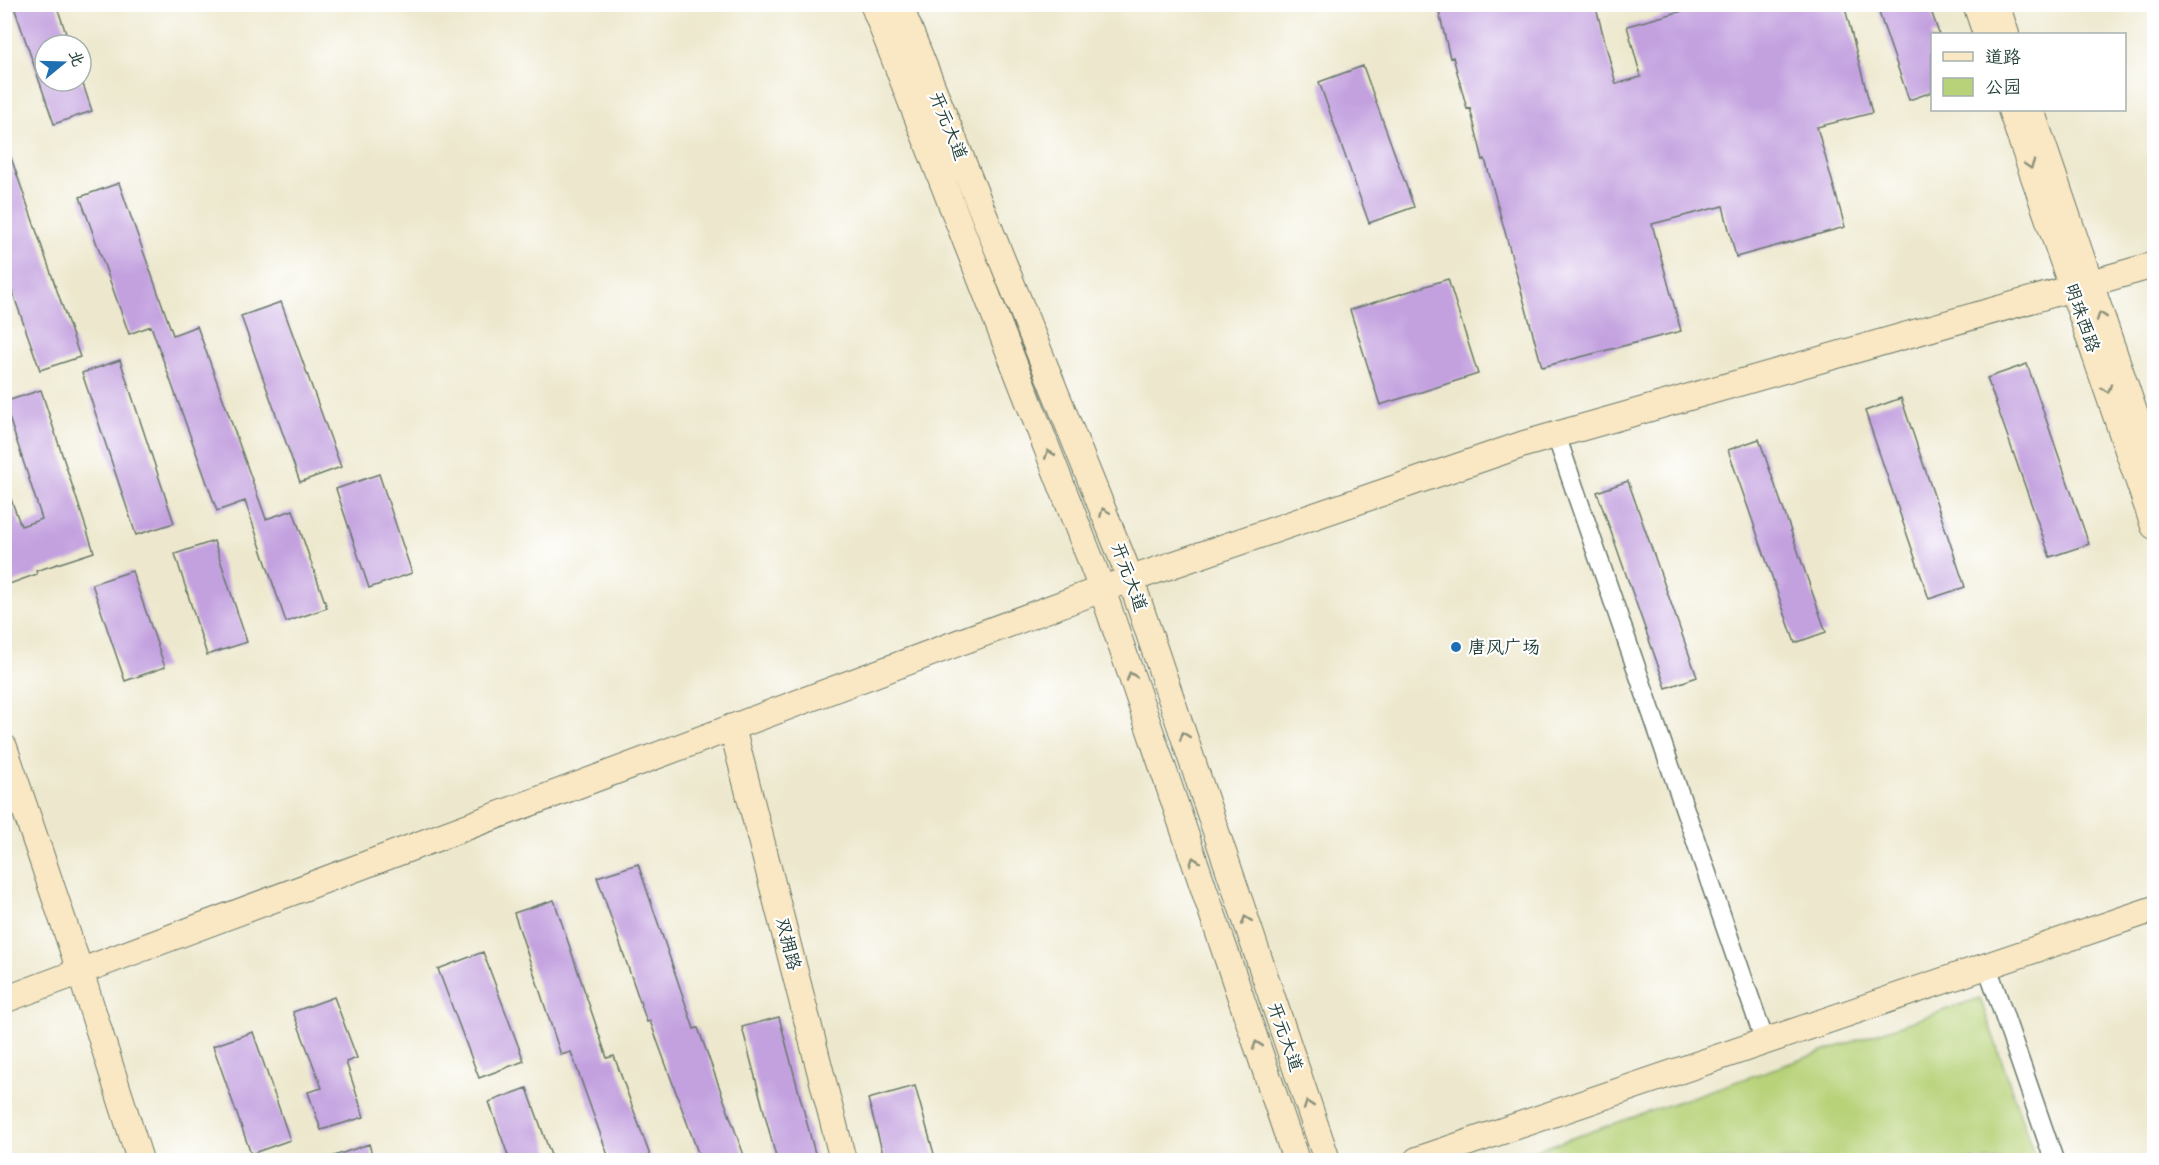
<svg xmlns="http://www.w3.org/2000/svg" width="2159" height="1165" viewBox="0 0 2159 1165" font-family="Pangolin,'LXGW WenKai TC',sans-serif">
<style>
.green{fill:#b7d278;stroke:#6b8856;stroke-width:1.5}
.building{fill:#c3a1df}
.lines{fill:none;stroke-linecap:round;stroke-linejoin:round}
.street-casing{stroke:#67796a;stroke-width:21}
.secondary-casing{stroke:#67796a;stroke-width:28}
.street{stroke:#fff;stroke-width:18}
.secondary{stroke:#fae7c3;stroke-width:26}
.oneway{stroke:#8c927c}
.poi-dot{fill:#1f6fb2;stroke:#fff;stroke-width:2}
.labels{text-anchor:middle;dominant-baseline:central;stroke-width:4.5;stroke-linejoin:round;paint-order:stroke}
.street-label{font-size:18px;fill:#1f3d34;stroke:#fff}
.poi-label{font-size:18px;fill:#1f3d34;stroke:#fff;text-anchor:start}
</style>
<rect width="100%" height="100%" fill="#fff"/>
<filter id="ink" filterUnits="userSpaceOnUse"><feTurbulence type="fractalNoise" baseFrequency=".0167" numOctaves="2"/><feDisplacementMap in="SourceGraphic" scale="12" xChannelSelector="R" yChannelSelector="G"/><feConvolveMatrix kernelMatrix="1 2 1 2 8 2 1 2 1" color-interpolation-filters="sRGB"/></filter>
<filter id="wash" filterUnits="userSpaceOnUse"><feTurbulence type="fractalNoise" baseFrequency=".008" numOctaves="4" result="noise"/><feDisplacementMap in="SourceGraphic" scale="24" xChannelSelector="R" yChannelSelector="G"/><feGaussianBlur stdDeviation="1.35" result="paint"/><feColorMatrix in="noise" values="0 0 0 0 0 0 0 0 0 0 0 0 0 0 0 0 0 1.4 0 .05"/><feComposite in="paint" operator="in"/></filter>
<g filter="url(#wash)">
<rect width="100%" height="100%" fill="#ede8cd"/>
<!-- green -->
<path class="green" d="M1980,998L2036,1160H1508Z"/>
<g id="blocks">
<!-- building -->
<path class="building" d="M13,4H56L70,45H45V81H82L92,111L54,124Z
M1437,4H1595L1616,84L1641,77L1627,26L1708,4H1844L1872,113L1817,127L1845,227L1736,257L1723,206L1652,224L1681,331L1542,367L1485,159L1483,160L1470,108L1467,109L1453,57L1450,58Z
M1876,4H1929L1939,34H1932V92L1909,100Z
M1363,66L1414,207L1369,223L1319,82Z
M4,146H7L80,357L40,370L4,268Z
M119,183L173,335L197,326L266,519L293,510L327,608L286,622L245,501L217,511L151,326L129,334L80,197Z
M1448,279L1478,374L1380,405L1350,310Z
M281,302L341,467L300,482L241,316Z
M120,360L174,523L136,535L82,373Z
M2027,364L2089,544L2050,557L1987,378Z
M41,390L94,552L36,571L37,574L4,586V487L6,486L21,526L42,519L4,402Z
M1901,398L1965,587L1929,599L1865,411Z
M1759,439L1826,632L1795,643L1728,450Z
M379,474L412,573L369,588L336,489Z
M1628,481L1697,677L1666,688L1597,492Z
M214,541L247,642L207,655L175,554Z
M132,571L165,667L125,681L92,584Z
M638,864L694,1029L698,1028L746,1161H701L650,1021L647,1022L597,877Z
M554,900L607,1058L614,1056L652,1161H610L571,1052L561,1055L514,913Z
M483,952L524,1061L479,1078L438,969Z
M334,997L357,1058L346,1062L364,1117L321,1130L308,1092L322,1088L293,1012Z
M779,1017L817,1161H777L742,1027Z
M253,1032L290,1140L251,1154L213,1046Z
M915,1086L936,1161H885L868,1099Z
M527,1088L553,1161H510L489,1102Z
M369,1144L374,1161H328V1158Z"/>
</g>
</g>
<g filter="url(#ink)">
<use href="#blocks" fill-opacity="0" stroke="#67796a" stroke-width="1.5"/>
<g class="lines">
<defs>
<path id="street" d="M1556,435L1765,1042
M1987,966L2054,1160"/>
<path id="secondary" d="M873,4L1102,589L1296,1160
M899,4L1131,580L1327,1160
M1976,4L1986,34
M1996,4L2006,34
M2011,110L2154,526
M2031,110L2154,470
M732,727L843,1160
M4,747L80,971L140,1160
M4,1000L1102,589L1524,444L2154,265
M1417,1160L2154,909"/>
</defs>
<!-- street casing -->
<use href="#street" class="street-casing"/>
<!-- secondary casing -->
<use href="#secondary" class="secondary-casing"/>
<!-- street -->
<use href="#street" class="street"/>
<!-- secondary -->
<use href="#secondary" class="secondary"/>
</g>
<!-- one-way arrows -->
<defs><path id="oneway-chevron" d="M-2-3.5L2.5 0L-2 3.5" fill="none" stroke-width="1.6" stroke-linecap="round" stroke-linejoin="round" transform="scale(1.5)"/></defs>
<g class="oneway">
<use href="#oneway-chevron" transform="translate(2030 165) rotate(72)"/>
<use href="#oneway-chevron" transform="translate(2101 316) rotate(-109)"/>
<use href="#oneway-chevron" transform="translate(2107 389) rotate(71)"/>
<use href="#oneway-chevron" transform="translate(1049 454) rotate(-111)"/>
<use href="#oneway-chevron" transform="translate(1104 512) rotate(-112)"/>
<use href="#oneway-chevron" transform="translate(1131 676) rotate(-109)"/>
<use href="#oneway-chevron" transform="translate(1184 736) rotate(-109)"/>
<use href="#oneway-chevron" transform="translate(1194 861) rotate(-109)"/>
<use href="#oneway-chevron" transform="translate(1246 920) rotate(-109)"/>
<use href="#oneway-chevron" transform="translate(1257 1045) rotate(-109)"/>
<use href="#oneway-chevron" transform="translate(1308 1105) rotate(-109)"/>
</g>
</g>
<!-- markers -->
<circle class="poi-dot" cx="1456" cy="647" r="6"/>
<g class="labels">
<!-- street labels -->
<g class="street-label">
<text transform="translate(948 126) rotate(68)">开元大道</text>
<text transform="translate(2082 318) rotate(71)">明珠西路</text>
<text transform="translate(1129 577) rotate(70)">开元大道</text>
<text transform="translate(788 944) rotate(76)">双拥路</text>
<text transform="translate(1285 1037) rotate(71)">开元大道</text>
</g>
<!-- poi labels -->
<g class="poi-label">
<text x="1468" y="647">唐风广场</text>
</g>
</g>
<!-- margin -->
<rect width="2159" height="1165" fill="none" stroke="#fff" stroke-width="24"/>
<!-- legend -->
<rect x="1931" y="33" width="195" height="78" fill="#ffffff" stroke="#a5b1ae" stroke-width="1.5"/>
<rect x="1943" y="52" width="30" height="9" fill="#fae7c3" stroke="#a5b1ae" stroke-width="1.5"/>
<text x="1985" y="63" font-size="18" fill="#1f3d34">道路</text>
<rect x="1943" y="78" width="30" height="18" fill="#b7d278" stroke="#a5b1ae" stroke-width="1.5"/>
<text x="1985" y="93" font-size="18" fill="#1f3d34">公园</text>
<!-- north arrow -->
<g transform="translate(63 63) rotate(71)"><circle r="28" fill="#ffffff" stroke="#a5b1ae" stroke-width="1.5"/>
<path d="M0-4.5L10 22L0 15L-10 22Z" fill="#1f6fb2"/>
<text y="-9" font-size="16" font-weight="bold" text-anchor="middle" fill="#1f3d34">北</text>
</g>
</svg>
